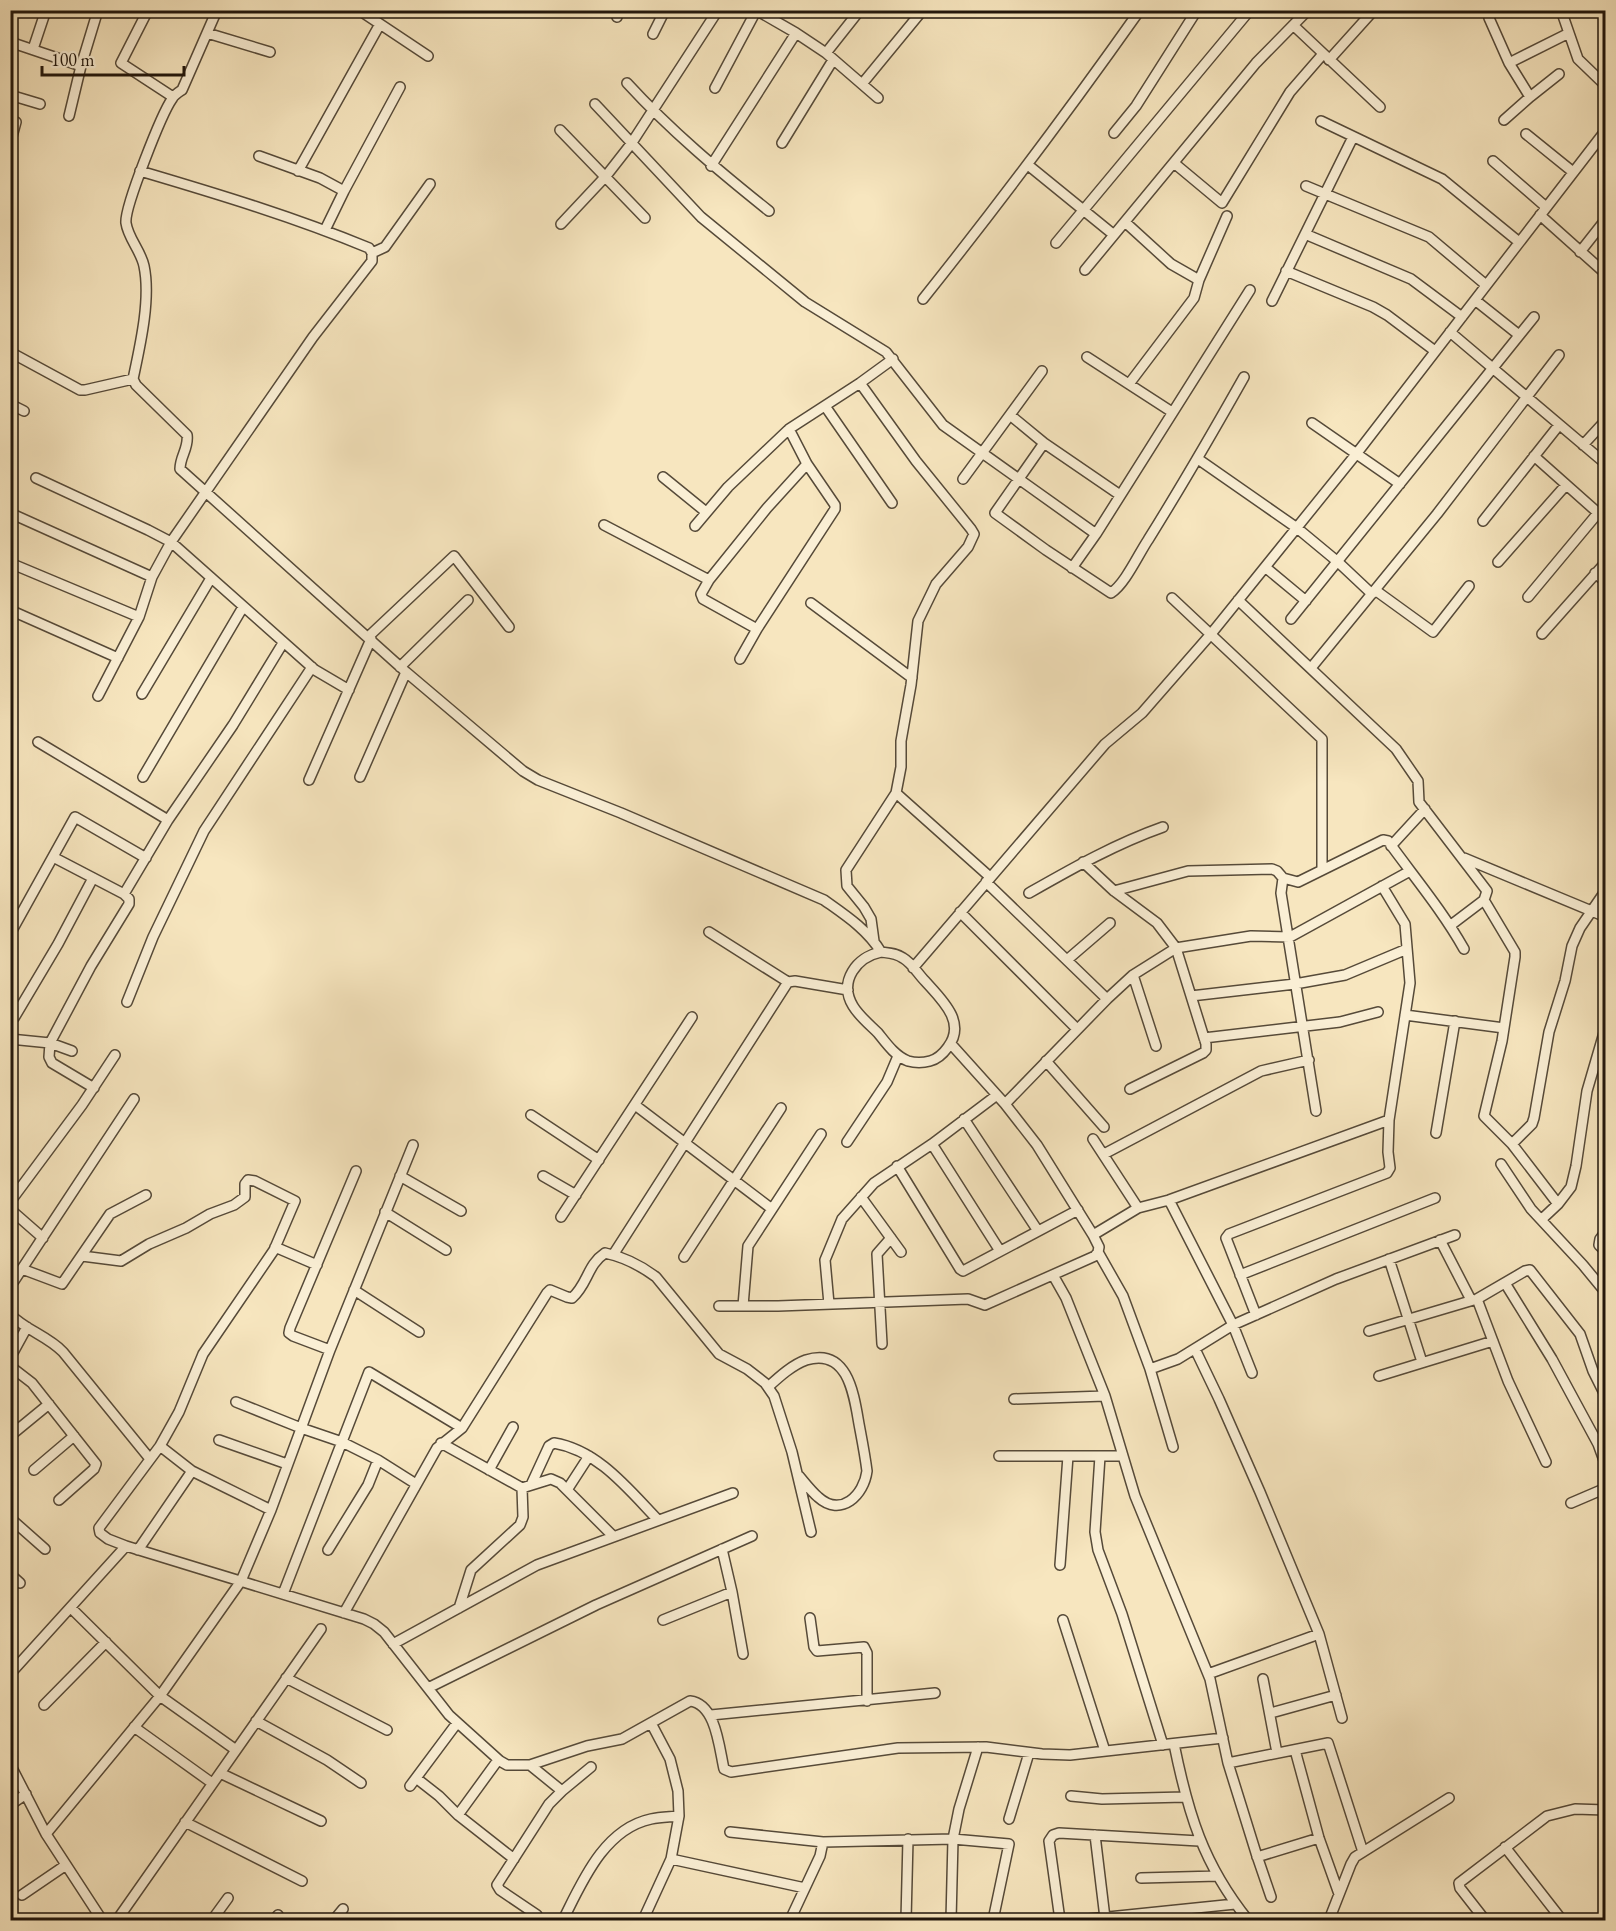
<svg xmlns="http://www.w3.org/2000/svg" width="1616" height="1931" viewBox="0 0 1616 1931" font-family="'EB Garamond',serif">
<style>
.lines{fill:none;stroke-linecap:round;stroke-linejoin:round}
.street-casing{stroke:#564a39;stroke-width:12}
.street{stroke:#faefd5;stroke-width:9}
</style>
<rect width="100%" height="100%" fill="#f7e6bf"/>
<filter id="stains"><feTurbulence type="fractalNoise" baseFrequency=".00333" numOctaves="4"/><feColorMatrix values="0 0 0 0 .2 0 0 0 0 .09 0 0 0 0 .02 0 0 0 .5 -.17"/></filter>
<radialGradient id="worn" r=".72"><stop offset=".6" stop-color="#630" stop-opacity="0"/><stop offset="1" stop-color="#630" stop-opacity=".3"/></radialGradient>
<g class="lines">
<defs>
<path id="street" d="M148,10L121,63L173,97
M217,10L182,90C179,92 174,95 172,99C162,113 124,208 126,223C128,238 141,251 144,266C151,299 140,346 133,379L136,385L187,435C189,448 180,456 180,469L406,672L523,771L538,780L621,813L824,900C845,915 867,929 881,952
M359,10L428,56
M756,10L796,33L826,53L878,98
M1495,10L1489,15V18L1509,63L1530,97
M1561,10L1578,59L1606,86
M617,17L619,10
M1293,25L1380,107
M207,33L270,52
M653,34L665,10
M10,42L81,66
M33,49L46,10
M826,53L860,10
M1329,60L1374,10
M1509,63L1569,33
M627,83C671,131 719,171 769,211
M862,84L922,11
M715,88L756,11
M10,95L40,104
M595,104L701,217L805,302L886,352L943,425L1096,534
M69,116L81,66L98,10
M1504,120L1530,97L1559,74
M1321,121L1442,179L1519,242
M560,130L645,218
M1114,133L1136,106L1197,10
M1526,134L1573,172
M782,143L833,60
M10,144L16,122
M259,156L320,178L344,191
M1493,161L1546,207
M1174,163L1222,203L1290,92L1323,54
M1028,165L1114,235
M711,166L796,33
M140,171C218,194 294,217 369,248L372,253
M298,171L380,24
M1306,186L1429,237L1486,285
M1540,215L1606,274
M1125,222L1171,264L1199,280
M561,224L606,176L631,144L718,10
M325,230L344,191L400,87
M1305,234L1411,279L1462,317
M1056,243L1250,10
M1580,252L1606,219
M372,253L385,247L430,184
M1085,270L1256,63L1308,10
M1286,271L1373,307L1387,315L1435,351
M923,299C998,205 1070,109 1140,10
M1475,300L1519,335
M1272,301L1353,137
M1450,332L1606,464
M10,352L80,390H85L133,379
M1087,357L1172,412
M860,383L916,461L971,529L974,534L968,547L936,584L918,621L911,685L901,741V767L896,793L846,870L847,886L864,907L871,919L874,941
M1129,384L1194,298L1199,280L1227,216
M1604,387L1606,386
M10,404L24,411
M825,406L892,503
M1010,415L1044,443L1120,495
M1312,423L1400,484
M789,429L807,464L835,505V509L757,629L703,599L701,594L709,580L767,508L807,464
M1044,443L995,513L1046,550L1111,593C1125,584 1138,555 1148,540C1181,487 1213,432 1244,377
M1583,445L1606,420
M1534,456L1606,520
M1198,459L1297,528L1338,562L1372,594
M663,477L706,512
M36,478L148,530L171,542L315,670L349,690
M963,479L1042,371
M10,513L152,577
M1483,521L1559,425
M604,525L709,580
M695,526L728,487L789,429L860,383L893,359
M1498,562L1566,485
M10,563L139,617
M1265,567L1306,601
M1072,568L1096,534L1250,290
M1595,573L1606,582
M1375,590L1433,632L1469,586
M1528,597L1598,513
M1172,598L1322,739V870
M1238,600L1396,749L1418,781L1419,802L1487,891L1484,900L1451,925
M811,603L912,678
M10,610L118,658
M1291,619L1534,317
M1542,634L1606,562
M368,637L454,556L509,627
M740,659L757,629
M400,667L468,600
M1311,668L1437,514L1559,355
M142,694L211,578
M98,696L139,617L152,577L171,542L313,337L372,261V253
M38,742L168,820
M143,777L243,607
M360,777L406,672
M309,780L371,639
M896,793L990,877
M1391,846L1425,809
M53,857L124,894L129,899V904L91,966L50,1043L49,1057L52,1063L94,1088
M1464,858L1606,917
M1083,862L1114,891L1157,923L1176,948L1206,1044V1050L1203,1053L1130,1089
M1283,878L1281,893L1316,1111
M986,882L1107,999
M1114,891L1188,871L1272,869L1277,871L1283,878L1298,882L1383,840L1388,841C1414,877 1442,910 1464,949
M1029,893C1073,868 1115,844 1163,827
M124,894L168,820L233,725L283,643
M1484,900L1515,952V957L1502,1041L1484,1116L1512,1144L1558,1204
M960,912L1077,1029
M709,932L788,982
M10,934L75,817L146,858
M881,952C889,953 896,953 903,958C912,963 918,974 925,981C941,999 967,1022 948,1047C943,1054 938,1059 930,1061C923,1063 915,1063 908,1061C895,1056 886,1043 878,1033C870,1025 859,1016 853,1006C838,981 857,957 881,952Z
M1067,960L1110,923
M913,968L1105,744L1142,713L1211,634L1357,453L1606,130
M1133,975L1156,1046
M1191,996L1295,984L1345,975L1407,949
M127,1002L153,937L204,831L312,667
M1405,1015L1504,1028
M14,1018L58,944L93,878
M1204,1038L1340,1022L1378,1012
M10,1039L50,1043L72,1051
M951,1044L1005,1104L1037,1145L1093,1235L1099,1247L1098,1252L1123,1296L1150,1369L1173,1447
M1046,1061L1104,1127
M1005,1104L1107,999L1133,975L1176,948L1251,936L1290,937L1410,871
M635,1105L772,1209
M531,1115L599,1160
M964,1119L1038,1231
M1436,1133L1455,1021
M1093,1139L1138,1208
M847,1142L887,1082L898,1056
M932,1144L1000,1251
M1512,1144L1532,1124L1534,1118L1549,1032L1565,981L1572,946L1580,928L1606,890
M1104,1154L1261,1071L1309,1060
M1501,1164L1531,1209L1583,1265L1606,1293
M897,1166L960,1269L963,1271L1078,1210
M400,1176L461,1211
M543,1176L576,1195
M861,1197L901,1252
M1169,1200L1233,1325L1252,1373
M10,1202L82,1105L115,1055
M10,1205L11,1210L43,1238
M385,1212L446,1250
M561,1217L692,1017
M1542,1219L1558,1204L1571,1187L1576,1166L1587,1091L1606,1026
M1606,1231L1600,1239L1599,1245L1606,1252
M1093,1235L1138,1208L1169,1200L1389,1120
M1440,1240L1471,1300
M275,1247L317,1265
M613,1255L788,982L795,981L848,990
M82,1256L121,1261L149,1244L186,1228L210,1214L234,1205L245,1197V1184L248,1180L255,1181L295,1201L274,1250L203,1354L179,1412L160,1446L99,1528L100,1533L108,1539L126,1546L364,1619L374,1624L384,1632L449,1715L500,1761L507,1765H530L587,1746L622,1739L690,1701C716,1704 719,1747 724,1769L731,1772L898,1748L986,1747L1042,1754L1070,1755L1223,1738
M684,1257L781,1108
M1389,1259L1422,1362
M22,1269L62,1284L110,1214L146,1195
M1053,1275L1066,1298L1105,1396L1135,1496L1210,1679L1228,1763L1256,1853L1271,1897
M1240,1275L1435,1198
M1505,1283L1552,1359L1598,1444L1606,1466
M10,1287L134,1099
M354,1290L419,1332
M1477,1299L1508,1381L1546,1462
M829,1304L825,1260L842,1219L874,1183L932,1144L997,1095
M719,1306H778L968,1299L985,1305L1095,1256L1098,1252
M743,1306L748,1246L821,1134
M10,1314C25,1330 48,1336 63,1352L150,1459
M1256,1315L1226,1238L1229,1234L1387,1173L1390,1168L1388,1152L1389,1120L1410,983L1405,924L1382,886
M1369,1331L1477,1299L1525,1271L1530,1270L1580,1334L1593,1371L1606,1397
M882,1344L877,1254L891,1238
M1195,1349L1219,1399L1260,1492L1319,1634L1342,1718
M330,1350L293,1336L289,1333L290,1328L356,1171
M10,1358L27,1327
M10,1366L32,1383L96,1464L94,1469L59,1500
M1150,1369L1178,1359L1233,1325L1336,1279L1455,1235
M1379,1376L1493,1341
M768,1387C779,1377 792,1365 806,1360C848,1347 854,1395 859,1424C862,1440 865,1455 867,1471C864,1495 841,1518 818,1497C811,1491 805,1483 799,1476
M1014,1399L1105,1396
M236,1402L301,1428L342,1442L378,1460L416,1484
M10,1436L49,1404
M219,1440L287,1464
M441,1443L522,1488L551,1479L560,1483L613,1536
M160,1446L192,1471L271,1510
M999,1456H1123
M1100,1456L1095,1532L1098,1550L1122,1614L1163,1745
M34,1470L74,1436
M489,1470L513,1427
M531,1485L549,1446L554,1443C598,1450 629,1490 658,1520
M567,1490L589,1456
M1571,1503L1606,1488
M10,1518L45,1549
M722,1549L732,1592L743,1654
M138,1550L192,1471
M328,1550L368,1485L378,1460
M1060,1565L1068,1456
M10,1574L20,1583
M283,1594L369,1372L462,1428
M71,1608L160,1696L236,1750
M459,1608L471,1570L520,1525L523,1517L522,1488
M344,1613L437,1448L462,1428L547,1293L550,1290L567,1297L572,1298C588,1284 587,1265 605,1253C624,1257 640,1265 656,1277L719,1354L747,1369L765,1383L774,1396L792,1452L811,1532
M810,1618L814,1647L817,1651L864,1647L867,1653V1701
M663,1620L732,1592
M1063,1620L1105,1751
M393,1644L537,1565L733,1493
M10,1674L126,1546
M1208,1674L1319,1634
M286,1678L387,1730
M1263,1679L1277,1753
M428,1688L596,1605L752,1536
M44,1705L106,1642
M1271,1713L1336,1695
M711,1715L935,1693
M256,1721L327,1760L361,1783
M134,1727L212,1783
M1174,1744C1188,1813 1203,1864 1248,1920
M978,1747L959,1809L953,1839L1009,1844L993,1920
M1295,1750L1319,1838L1339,1894
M1228,1763L1328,1743L1363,1852
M10,1764L46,1834L102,1920
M530,1765L562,1791
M220,1773L321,1821
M416,1778L439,1796L458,1815L514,1859
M410,1786L457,1723
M1071,1796L1102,1799L1185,1797
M10,1805L26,1794
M458,1815L498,1760
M1009,1819L1029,1753
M185,1822L302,1881
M730,1832L823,1842L953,1839L951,1920
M46,1834L160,1696L241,1581L271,1510L330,1350L413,1145
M1095,1835L1105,1918
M1505,1847L1562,1920
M1257,1857L1319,1838
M671,1859L805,1888
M1141,1878L1218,1876
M22,1895L66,1865
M537,1915L500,1890L497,1885L549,1804L562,1791L591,1767
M117,1920L321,1629
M212,1920L228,1898
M274,1920L278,1915
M334,1920L343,1909
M563,1920C582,1882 604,1829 651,1819C660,1817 670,1817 679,1816
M643,1920L671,1859L679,1816L678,1791L670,1759L651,1723
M790,1920L820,1856L823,1842
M906,1920L908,1839
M1060,1920L1049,1841L1053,1835L1059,1833L1199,1841
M1079,1920L1235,1904
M1329,1920L1351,1864L1355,1857L1449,1798
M1485,1920L1460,1888L1459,1883L1547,1816L1575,1809L1606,1810"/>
</defs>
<!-- street casing -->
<use href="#street" class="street-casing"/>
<!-- street -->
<use href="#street" class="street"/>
</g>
<!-- margin -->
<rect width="1616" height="1931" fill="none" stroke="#f7e6bf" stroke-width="36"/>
<rect x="12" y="12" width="1592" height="1907" fill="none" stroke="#21160c" stroke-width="3"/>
<rect x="18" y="18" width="1580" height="1895" fill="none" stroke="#21160c" stroke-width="1.5"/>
<!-- scale -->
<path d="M42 66v9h142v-9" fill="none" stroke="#21160c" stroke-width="3"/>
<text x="51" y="66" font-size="18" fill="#21160c" stroke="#faefd5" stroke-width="4.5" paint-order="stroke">100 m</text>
<rect width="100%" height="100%" filter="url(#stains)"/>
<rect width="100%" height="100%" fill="url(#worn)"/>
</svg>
